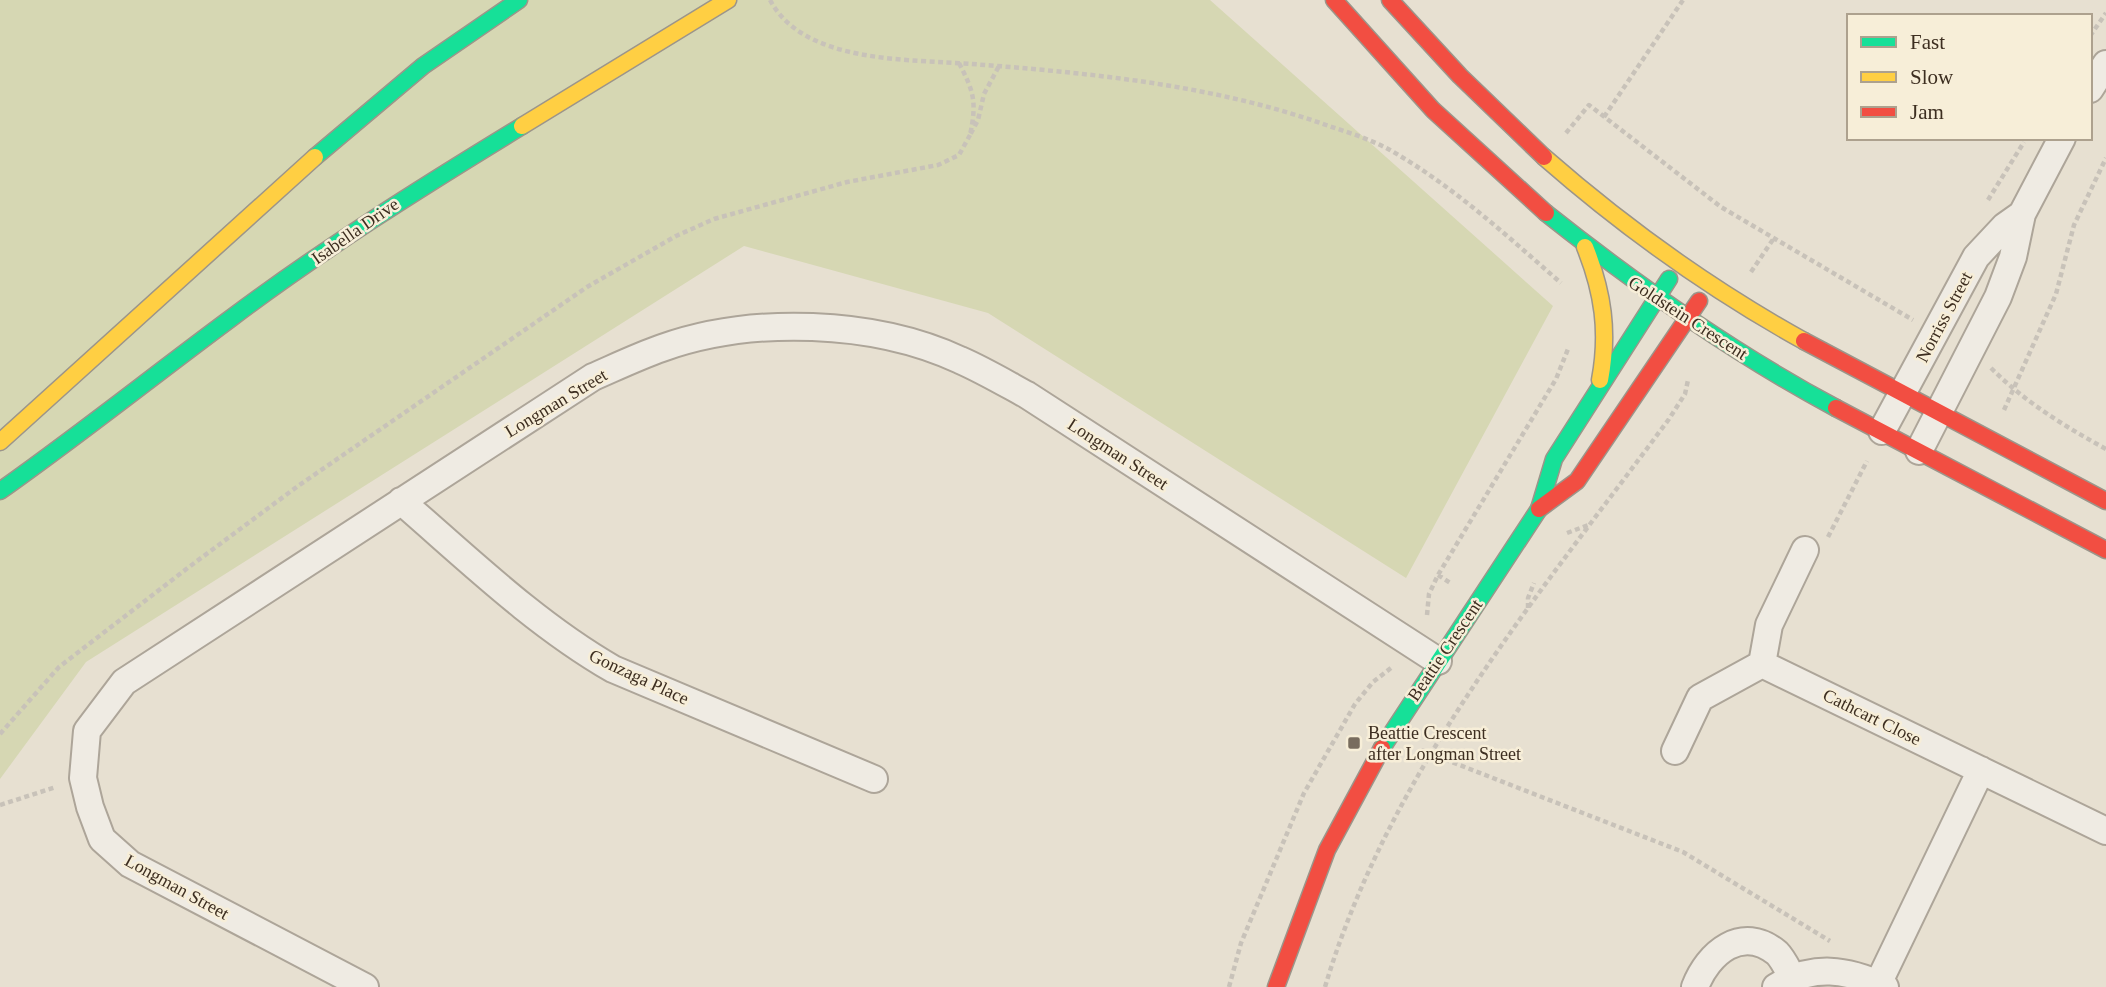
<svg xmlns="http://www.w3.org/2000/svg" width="2106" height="987" viewBox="0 0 2106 987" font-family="'Times New Roman',serif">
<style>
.green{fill:#d6d7b3}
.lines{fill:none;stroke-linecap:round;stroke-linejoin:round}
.street-casing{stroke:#ada599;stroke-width:30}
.fast-casing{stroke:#9c958a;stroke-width:19}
.slow-casing{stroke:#9c958a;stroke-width:19}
.jam-casing{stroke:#9c958a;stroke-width:19}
.path{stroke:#c8c2b9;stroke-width:4.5;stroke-dasharray:5 3.5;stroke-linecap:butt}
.street{stroke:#efebe3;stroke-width:26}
.fast{stroke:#16e098;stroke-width:16}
.slow{stroke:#ffcf43;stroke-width:16}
.jam{stroke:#f24e42;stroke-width:16}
.poi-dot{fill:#786c5e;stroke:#f7eed8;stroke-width:2.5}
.labels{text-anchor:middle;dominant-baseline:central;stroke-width:5;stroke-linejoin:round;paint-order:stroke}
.street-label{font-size:18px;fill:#3d2e20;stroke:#f7eed8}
.poi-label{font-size:18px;fill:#3d2e20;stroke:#f7eed8;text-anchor:start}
</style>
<rect width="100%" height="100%" fill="#e7e0d1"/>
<!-- green -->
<path class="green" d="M0,0H1210L1553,306L1406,578L988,313L744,246L86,662L0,779Z"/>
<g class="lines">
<defs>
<path id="street" d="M2090,89L2106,64
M1882,431L1976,257L2005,226L2022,214
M1919,451L1998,297L2013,257L2022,214L2062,138
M401,501C469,560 535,624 613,669L874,779
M1762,664L2106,831
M1675,751L1700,698L1762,664L1769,625L1805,550
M1878,984L1981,770
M365,987L130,864L102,839L90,807L83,778L87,731L124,682L593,377C616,367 639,356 662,348C752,316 874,320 960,360C983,370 1005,383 1027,395L1438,661
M1695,987C1708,953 1742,924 1777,953C1783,959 1788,970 1792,977
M1776,987C1813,964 1847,969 1885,987"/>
<path id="fast" d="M315,157L423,66L519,0
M1546,213C1638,286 1733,353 1836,408
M0,491C78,436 153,376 230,319C323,249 422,187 522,126
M1382,748L1539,509L1554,459L1669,279"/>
<path id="slow" d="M522,126L728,0
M1544,157C1624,227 1710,289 1804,341
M1585,247C1603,292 1609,332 1600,380
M0,442L315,157"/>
<path id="jam" d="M1334,0L1433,110L1546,213
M1390,0L1460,76L1544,157
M1804,341L2106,501
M1836,408L2106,550
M1539,509L1577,481L1699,301
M1276,987L1327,850L1382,748"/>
</defs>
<!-- street casing -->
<use href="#street" class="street-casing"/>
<!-- fast casing -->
<use href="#fast" class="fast-casing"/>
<!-- slow casing -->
<use href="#slow" class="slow-casing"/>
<!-- jam casing -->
<use href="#jam" class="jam-casing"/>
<!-- path -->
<path class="path" d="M770,0C804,64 909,59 972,64C1090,73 1214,85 1326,125C1347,132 1370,139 1390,150C1453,186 1506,235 1561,283
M2090,36L2106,13
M959,63C974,92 977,102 970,135L978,120L984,94L999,66
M1604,117L1683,0
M1566,133L1589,105L1721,207L1913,320
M1988,200L2024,142
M1751,272L1774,238
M1991,368C2025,402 2064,426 2106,449
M2004,410L2056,294L2074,225L2106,158
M1567,533L1591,524
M1828,537L1867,461
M1438,575L1452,584
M1528,608V598L1534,583
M1427,615L1429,594L1438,575L1556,379L1568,349
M0,734L59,667L189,567L298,486L587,287L676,236L714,219L847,182L938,165L959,155L970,135
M1421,750L1683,852L1830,941
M0,805L56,787
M1229,987L1241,943L1304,793L1355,704L1373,682L1391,668
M1325,987C1389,772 1538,596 1669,419L1685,394L1688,380"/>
<!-- street -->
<use href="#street" class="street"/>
<!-- fast -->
<use href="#fast" class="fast"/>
<!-- slow -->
<use href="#slow" class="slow"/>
<!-- jam -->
<use href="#jam" class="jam"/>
</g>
<!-- markers -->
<rect class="poi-dot" x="1347" y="736" width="14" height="14" rx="3.5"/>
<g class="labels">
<!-- street labels -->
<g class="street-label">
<text transform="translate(355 231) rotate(-35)">Isabella Drive</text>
<text transform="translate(1944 317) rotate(-62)">Norriss Street</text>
<text transform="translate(1688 318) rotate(33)">Goldstein Crescent</text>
<text transform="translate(556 403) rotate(-31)">Longman Street</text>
<text transform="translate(1118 454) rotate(33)">Longman Street</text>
<text transform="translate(1445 650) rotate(-56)">Beattie Crescent</text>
<text transform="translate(639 677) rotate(25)">Gonzaga Place</text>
<text transform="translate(1872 717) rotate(26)">Cathcart Close</text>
<text transform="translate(177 887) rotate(29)">Longman Street</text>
</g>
<!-- poi labels -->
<g class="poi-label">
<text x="1368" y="733">Beattie Crescent<tspan x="1368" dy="21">after Longman Street</tspan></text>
</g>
</g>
<!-- legend -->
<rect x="1847" y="14" width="245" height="126" fill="#f7eed8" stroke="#ada18e" stroke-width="2"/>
<rect x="1861" y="37" width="35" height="10" fill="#16e098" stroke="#ada18e" stroke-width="2"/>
<text x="1910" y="49" font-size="21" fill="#3d2e20">Fast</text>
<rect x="1861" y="72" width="35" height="10" fill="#ffcf43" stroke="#ada18e" stroke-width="2"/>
<text x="1910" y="84" font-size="21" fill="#3d2e20">Slow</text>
<rect x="1861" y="107" width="35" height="10" fill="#f24e42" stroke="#ada18e" stroke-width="2"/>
<text x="1910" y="119" font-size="21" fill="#3d2e20">Jam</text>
</svg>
